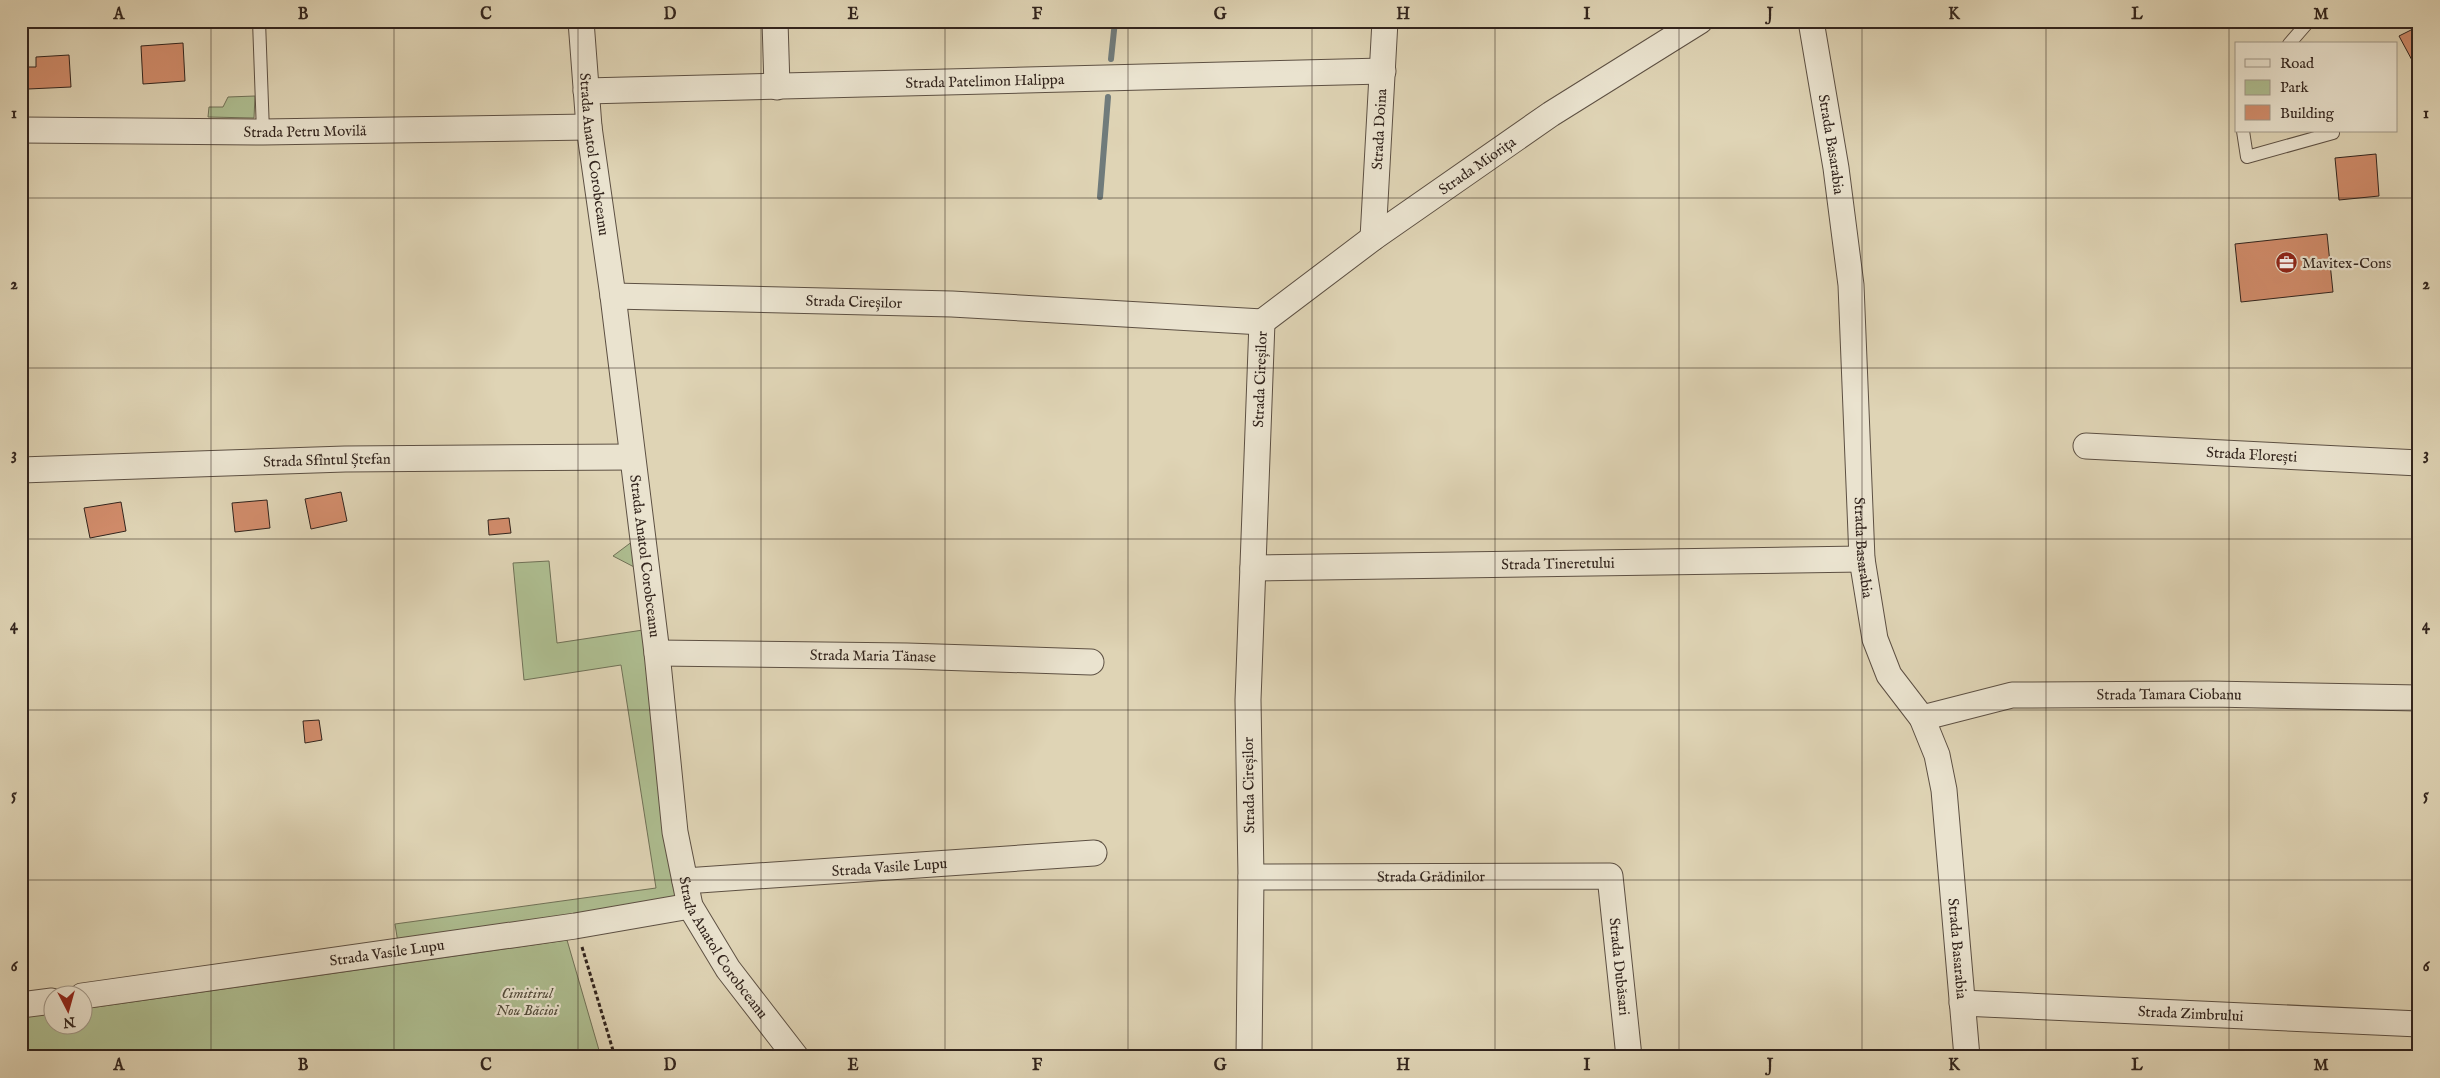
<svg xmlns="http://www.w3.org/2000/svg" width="2440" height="1078" viewBox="0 0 2440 1078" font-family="'IM FELL English',serif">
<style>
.green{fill:#aebe91;stroke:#707157}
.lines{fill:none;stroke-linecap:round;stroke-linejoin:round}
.stream{stroke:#707b7b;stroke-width:6}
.building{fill:#d18c6b;stroke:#32241d}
.service-casing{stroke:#5d5043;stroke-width:14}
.minor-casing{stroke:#5d5043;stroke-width:27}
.path{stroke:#32241d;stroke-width:3;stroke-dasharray:4 2.5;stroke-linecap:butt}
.service{stroke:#eae3cf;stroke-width:12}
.minor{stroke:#eae3cf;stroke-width:25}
.grid{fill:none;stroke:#32241d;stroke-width:1;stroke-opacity:0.55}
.labels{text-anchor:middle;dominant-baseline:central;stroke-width:4.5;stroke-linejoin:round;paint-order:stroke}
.street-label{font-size:15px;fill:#32241d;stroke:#eae3cf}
.poi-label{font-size:15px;fill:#32241d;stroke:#eae3cf;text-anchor:start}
.park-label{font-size:15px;font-style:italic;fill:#514a3a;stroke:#eae3cf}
.neatline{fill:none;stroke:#32241d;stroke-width:2}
.grid-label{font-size:16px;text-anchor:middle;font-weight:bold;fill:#32241d}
</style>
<rect width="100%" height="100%" fill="#dfd4b5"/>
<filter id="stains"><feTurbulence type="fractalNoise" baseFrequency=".004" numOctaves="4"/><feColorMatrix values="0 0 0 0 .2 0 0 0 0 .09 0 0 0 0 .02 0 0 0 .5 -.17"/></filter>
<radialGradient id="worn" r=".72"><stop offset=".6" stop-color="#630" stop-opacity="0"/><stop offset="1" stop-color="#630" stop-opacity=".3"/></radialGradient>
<!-- green -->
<path class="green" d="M255,96L254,118L208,117L209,107H223L228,97Z
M633,541L636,568L613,556Z
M549,561L557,643L643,630L679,899L398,943L395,924L656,888L621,665L524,680L513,563Z
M567,940L601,1057H21V1017L52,1013V1026H82L83,1009Z"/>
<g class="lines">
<!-- stream -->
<path class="stream" d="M1111,59L1115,21
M1100,197L1108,97"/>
</g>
<!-- building -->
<path class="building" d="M2419,26V59L2413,62L2399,36Z
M183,43L185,81L143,84L141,46Z
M69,55L71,87L28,89L26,67H36V57Z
M2376,154L2379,196L2339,200L2335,158Z
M2327,234L2333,292L2241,302L2235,244Z
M341,492L347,521L311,529L305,499Z
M267,500L270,528L235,532L232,503Z
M121,502L126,531L90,538L84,508Z
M509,518L511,533L489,535L488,520Z
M319,720L322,740L305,743L303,721Z"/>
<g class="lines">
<defs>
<path id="service" d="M259,21L263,132
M2289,44L2309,21
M2243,131L2247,157L2333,133"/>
<g id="minor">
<path id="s1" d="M581,21L589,127L613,296L657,653L675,832L690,906L728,969L796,1057"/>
<path d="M775,21L777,87"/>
<path id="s2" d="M1811,21L1836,168L1851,285L1862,559L1875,639L1889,675L1922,718L1937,755L1944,790L1967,1057"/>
<path id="s3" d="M586,91L1383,71"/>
<path id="s4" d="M21,130L263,132L589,127"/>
<path id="s5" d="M1373,238L1385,21"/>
<path id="s6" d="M613,296L952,304L1262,322"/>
<path id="s7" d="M1262,322L1373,238L1551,114L1700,21"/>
<path id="s8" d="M2086,446L2419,463"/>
<path id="s9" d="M21,470L345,459L632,457"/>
<path id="s10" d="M1253,568L1862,559"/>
<path id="s11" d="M657,653L907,656L1091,662"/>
<path id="s12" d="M1922,718L2012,695L2210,694L2419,698"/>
<path id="s13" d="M1251,877L1610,876L1629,1057"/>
<path id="s14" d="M685,881L1094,853"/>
<path id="s15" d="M82,996L575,926L690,906"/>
<path id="s16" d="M1962,1003L2419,1024"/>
<path d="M21,1005L52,1001"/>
<path id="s17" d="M1249,1057L1251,877L1248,700L1262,322"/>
</g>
</defs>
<!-- service casing -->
<use href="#service" class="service-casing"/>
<!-- minor casing -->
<use href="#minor" class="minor-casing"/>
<!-- path -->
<path class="path" d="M582,947L615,1057"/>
<!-- service -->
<use href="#service" class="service"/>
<!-- minor -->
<use href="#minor" class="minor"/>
</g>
<!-- grid -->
<path class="grid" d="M211,21V1057M394,21V1057M578,21V1057M761,21V1057M945,21V1057M1128,21V1057M1312,21V1057M1495,21V1057M1679,21V1057M1862,21V1057M2046,21V1057M2229,21V1057M21,198H2419M21,368H2419M21,539H2419M21,710H2419M21,880H2419"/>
<!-- icons -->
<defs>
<symbol id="office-disc" viewBox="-11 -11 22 22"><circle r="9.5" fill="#8f2418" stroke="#eae3cf"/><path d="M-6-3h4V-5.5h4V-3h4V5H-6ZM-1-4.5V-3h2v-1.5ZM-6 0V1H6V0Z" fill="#fff"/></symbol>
</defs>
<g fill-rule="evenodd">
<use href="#office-disc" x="2274" y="250" width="25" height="25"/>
</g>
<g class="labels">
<!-- street labels -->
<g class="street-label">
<text stroke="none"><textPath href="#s3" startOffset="399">Strada Patelimon Halippa</textPath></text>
<text stroke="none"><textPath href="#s5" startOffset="109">Strada Doina</textPath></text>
<text stroke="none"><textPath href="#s4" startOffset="284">Strada Petru Movilă</textPath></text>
<text stroke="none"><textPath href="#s2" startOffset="125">Strada Basarabia</textPath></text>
<text stroke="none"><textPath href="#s1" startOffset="134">Strada Anatol Corobceanu</textPath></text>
<text stroke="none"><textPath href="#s7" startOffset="266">Strada Miorița</textPath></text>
<text stroke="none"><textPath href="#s6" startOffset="241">Strada Cireșilor</textPath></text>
<text stroke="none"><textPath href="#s17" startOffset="678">Strada Cireșilor</textPath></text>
<text stroke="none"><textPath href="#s8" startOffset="166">Strada Florești</textPath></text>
<text stroke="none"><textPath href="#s9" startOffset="306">Strada Sfîntul Ștefan</textPath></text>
<text stroke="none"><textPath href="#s2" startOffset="530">Strada Basarabia</textPath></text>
<text stroke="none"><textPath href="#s1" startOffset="539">Strada Anatol Corobceanu</textPath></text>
<text stroke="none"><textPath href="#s10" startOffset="305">Strada Tineretului</textPath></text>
<text stroke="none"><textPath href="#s11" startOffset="216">Strada Maria Tănase</textPath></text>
<text stroke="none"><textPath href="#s12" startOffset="250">Strada Tamara Ciobanu</textPath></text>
<text transform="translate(1249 785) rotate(-91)">Strada Cireșilor</text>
<text stroke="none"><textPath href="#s14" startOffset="205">Strada Vasile Lupu</textPath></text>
<text stroke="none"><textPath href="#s13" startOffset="180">Strada Grădinilor</textPath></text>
<text stroke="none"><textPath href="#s1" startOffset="944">Strada Anatol Corobceanu</textPath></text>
<text stroke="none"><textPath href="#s2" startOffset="950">Strada Basarabia</textPath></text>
<text stroke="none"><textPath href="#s15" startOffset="308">Strada Vasile Lupu</textPath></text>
<text stroke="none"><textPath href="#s13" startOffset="450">Strada Dubăsari</textPath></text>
<text stroke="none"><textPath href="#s16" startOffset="229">Strada Zimbrului</textPath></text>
</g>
<!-- poi labels -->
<g class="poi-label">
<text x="2302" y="263">Mavitex-Cons</text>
</g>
<!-- park labels -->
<g class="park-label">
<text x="527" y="993">Cimitirul<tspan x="527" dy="17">Nou Băcioi</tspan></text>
</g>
</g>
<!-- margin -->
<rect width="2440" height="1078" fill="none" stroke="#dfd4b5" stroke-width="55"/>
<!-- legend -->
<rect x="2235" y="42" width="162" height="90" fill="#eae3cf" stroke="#a09788"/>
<rect x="2245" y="59" width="25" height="8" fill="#eae3cf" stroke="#a09788"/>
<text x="2280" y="68" font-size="15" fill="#32241d">Road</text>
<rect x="2245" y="80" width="25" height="15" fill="#aebe91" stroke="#a09788"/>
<text x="2280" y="92" font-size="15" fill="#32241d">Park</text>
<rect x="2245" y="105" width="25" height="15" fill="#d18c6b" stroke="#a09788"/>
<text x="2280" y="118" font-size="15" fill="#32241d">Building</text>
<!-- north arrow -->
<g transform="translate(68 1010) rotate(174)"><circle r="24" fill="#eae3cf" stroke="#a09788"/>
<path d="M0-4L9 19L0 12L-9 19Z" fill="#8f2418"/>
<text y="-8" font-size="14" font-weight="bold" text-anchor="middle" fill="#32241d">N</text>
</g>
<rect x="28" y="28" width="2384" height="1022" class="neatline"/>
<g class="grid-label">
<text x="119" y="19">A</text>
<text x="303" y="19">B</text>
<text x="486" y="19">C</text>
<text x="670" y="19">D</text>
<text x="853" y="19">E</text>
<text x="1037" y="19">F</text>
<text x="1220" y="19">G</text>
<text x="1403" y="19">H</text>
<text x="1587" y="19">I</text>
<text x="1770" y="19">J</text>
<text x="1954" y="19">K</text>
<text x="2137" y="19">L</text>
<text x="2321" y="19">M</text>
<text x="14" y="118">1</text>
<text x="2426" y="118">1</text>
<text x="14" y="289">2</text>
<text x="2426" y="289">2</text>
<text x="14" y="459">3</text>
<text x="2426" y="459">3</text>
<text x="14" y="630">4</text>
<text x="2426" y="630">4</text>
<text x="14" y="800">5</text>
<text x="2426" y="800">5</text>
<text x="14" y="971">6</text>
<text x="2426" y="971">6</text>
<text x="119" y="1070">A</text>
<text x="303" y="1070">B</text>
<text x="486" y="1070">C</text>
<text x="670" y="1070">D</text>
<text x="853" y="1070">E</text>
<text x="1037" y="1070">F</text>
<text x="1220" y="1070">G</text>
<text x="1403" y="1070">H</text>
<text x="1587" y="1070">I</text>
<text x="1770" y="1070">J</text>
<text x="1954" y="1070">K</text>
<text x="2137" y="1070">L</text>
<text x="2321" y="1070">M</text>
</g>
<rect width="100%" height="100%" filter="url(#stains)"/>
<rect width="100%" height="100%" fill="url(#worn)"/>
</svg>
